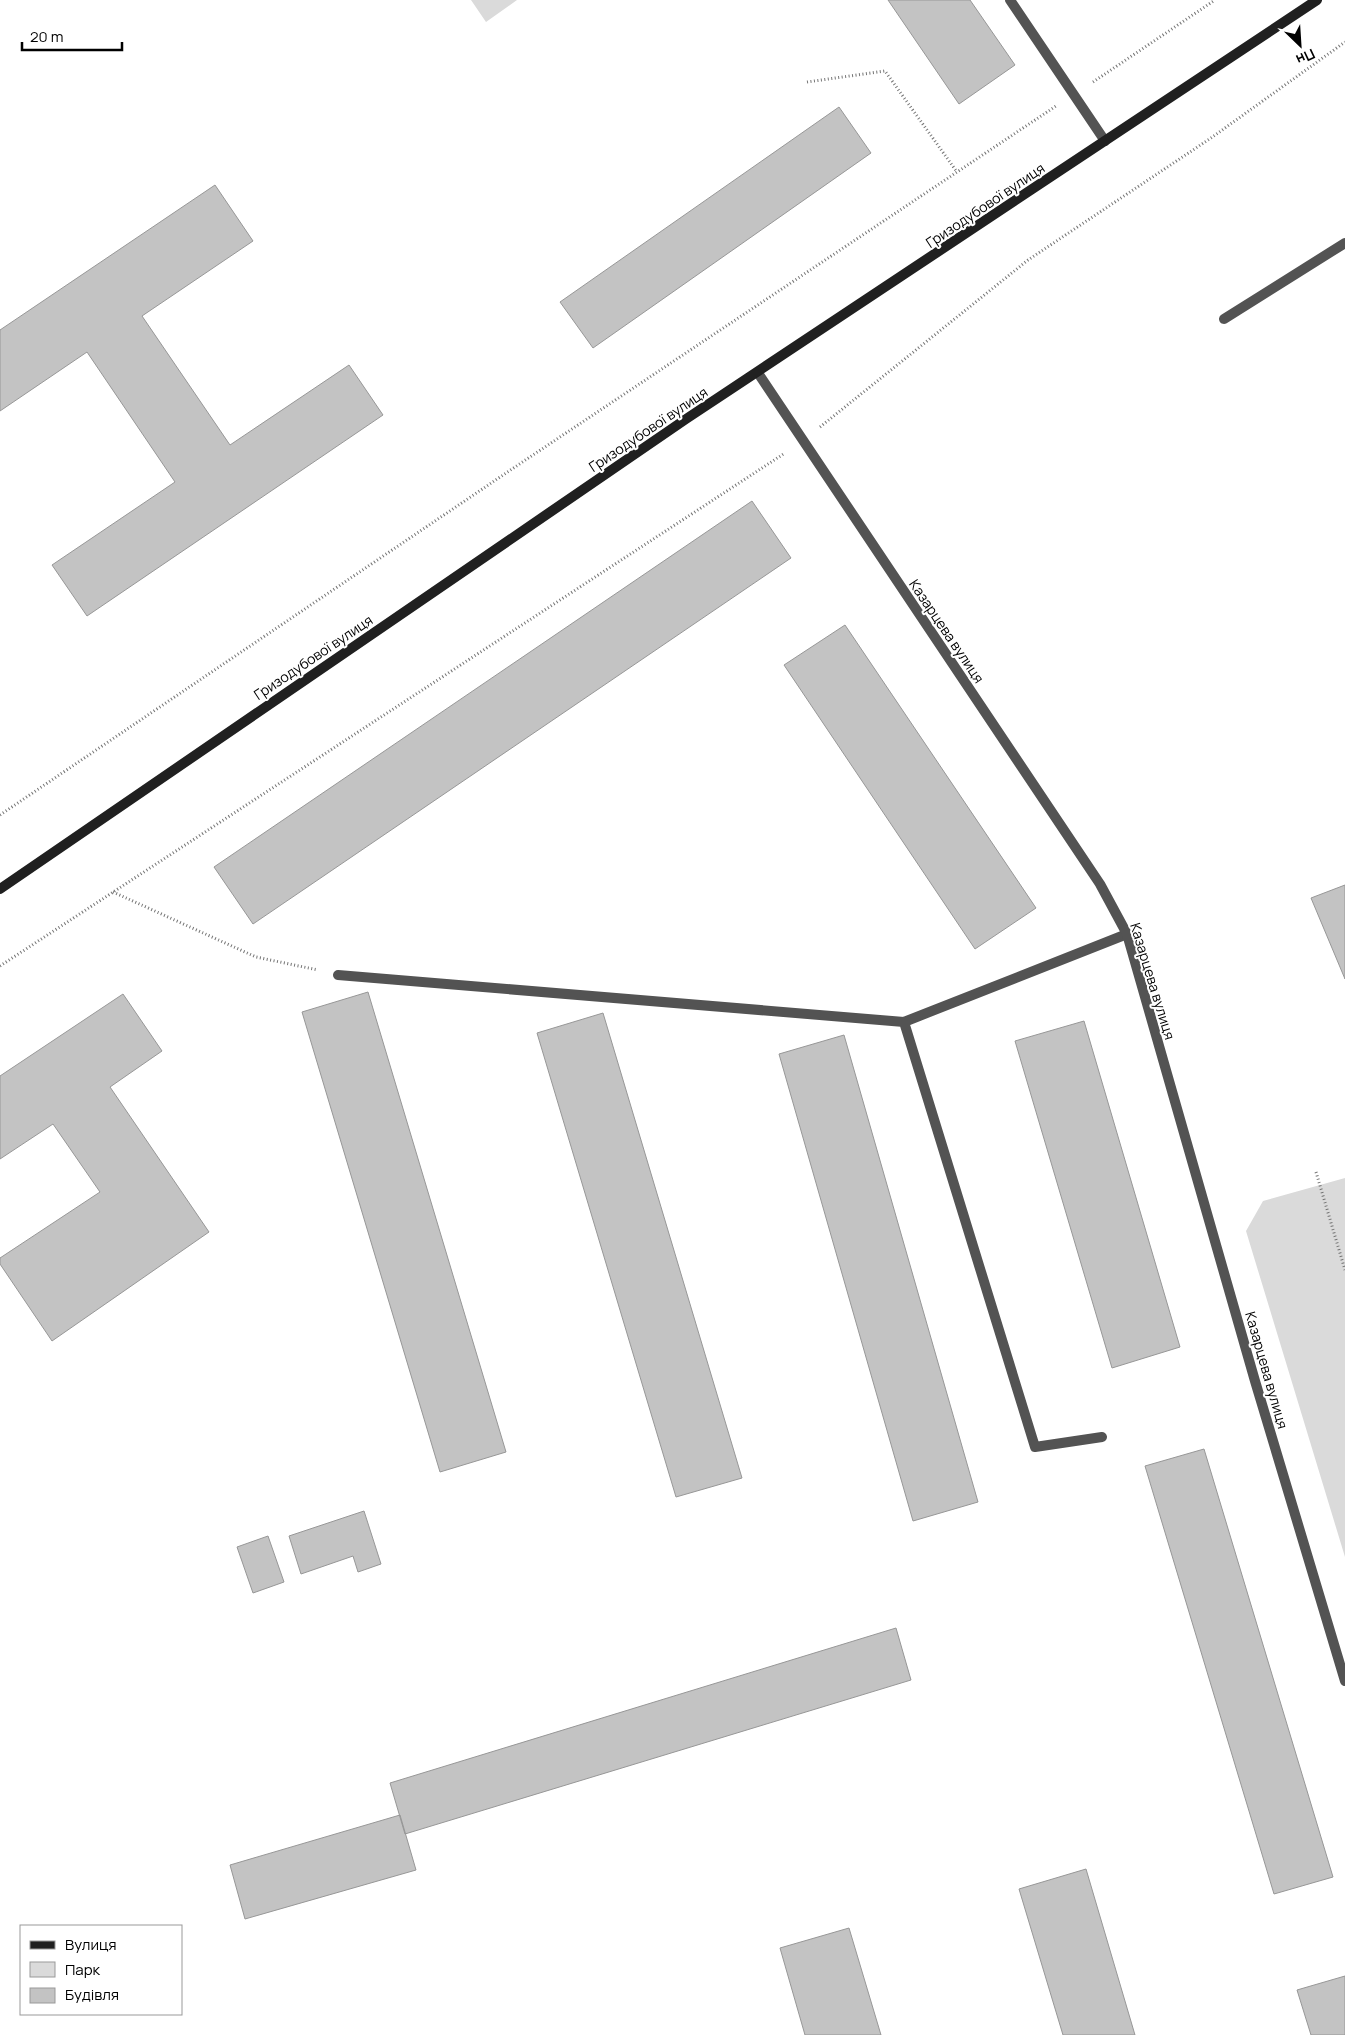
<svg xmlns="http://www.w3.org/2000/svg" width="1345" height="2035" viewBox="0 0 1345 2035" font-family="Manrope,sans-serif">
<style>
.green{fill:#dadada}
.building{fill:#c3c3c3;stroke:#979797}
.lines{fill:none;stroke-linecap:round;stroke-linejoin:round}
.path{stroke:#757575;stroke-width:3;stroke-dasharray:1 2.5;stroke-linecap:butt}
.lane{stroke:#535353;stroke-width:10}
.street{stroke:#535353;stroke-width:10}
.secondary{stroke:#202020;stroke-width:10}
.labels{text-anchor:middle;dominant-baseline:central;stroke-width:4;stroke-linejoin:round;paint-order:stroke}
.street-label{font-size:14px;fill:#000;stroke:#fff}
</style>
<rect width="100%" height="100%" fill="#fff"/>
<!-- green -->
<path class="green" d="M471,0H517L486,22Z
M1345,1178V1557L1246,1231L1263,1201Z"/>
<!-- building -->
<path class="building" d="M888,0H970L1015,65L959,104Z
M839,107L871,153L593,348L560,302Z
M215,185L253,241L142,316L230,445L349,365L383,415L87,616L52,565L175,482L87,352L0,411V330Z
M752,501L791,558L253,924L214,867Z
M845,625L1036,908L975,949L784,665Z
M1345,885V979L1311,898Z
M368,992L506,1452L440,1472L302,1012Z
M123,994L162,1051L110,1087L209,1232L52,1341L0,1264V1258L100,1192L53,1124L0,1159V1076Z
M603,1013L742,1478L676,1497L537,1033Z
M1084,1021L1180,1347L1112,1368L1015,1041Z
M844,1035L978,1502L913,1521L779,1054Z
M1204,1449L1333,1877L1274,1894L1145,1466Z
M364,1511L381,1564L358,1572L353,1556L301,1574L289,1536Z
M268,1536L284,1582L253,1593L237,1547Z
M896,1628L911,1680L405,1834L390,1783Z
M400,1815L416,1870L245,1919L230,1865Z
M1086,1869L1135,2035H1063L1019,1889Z
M849,1928L881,2035H805L780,1948Z
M1345,1976V2035H1311L1297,1990Z"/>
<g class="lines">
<!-- path -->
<path class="path" d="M807,82L885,71L957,172
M1093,82L1215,0
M820,427L1028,260L1211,138L1345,42
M0,815L509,471L1056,106
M113,892L256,957L318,970
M0,966L785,453
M1316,1172L1345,1270"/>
<!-- lane -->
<path class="lane" d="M1010,0L1105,141
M1224,319L1345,243
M338,975L904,1022L1127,934
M904,1022L1035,1447L1102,1437"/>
<!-- street -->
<path class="street" d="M758,373L1100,884L1127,934L1255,1381L1345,1681"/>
<!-- secondary -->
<path class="secondary" d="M0,889L686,419L1317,0"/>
</g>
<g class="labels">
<!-- street labels -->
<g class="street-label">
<text transform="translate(985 205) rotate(-34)">Гризодубової вулиця</text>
<text transform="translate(648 429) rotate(-34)">Гризодубової вулиця</text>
<text transform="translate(947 631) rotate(56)">Казарцева вулиця</text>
<text transform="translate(313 657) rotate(-34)">Гризодубової вулиця</text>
<text transform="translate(1153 981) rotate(73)">Казарцева вулиця</text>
<text transform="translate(1267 1370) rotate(74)">Казарцева вулиця</text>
</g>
</g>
<!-- legend -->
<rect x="20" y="1925" width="162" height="90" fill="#ffffff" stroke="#999999"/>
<rect x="30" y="1941" width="25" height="8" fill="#202020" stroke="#999999"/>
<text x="65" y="1950" font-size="15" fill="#000000">Вулиця</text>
<rect x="30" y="1962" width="25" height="15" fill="#dadada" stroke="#999999"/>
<text x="65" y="1975" font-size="15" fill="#000000">Парк</text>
<rect x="30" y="1988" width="25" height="15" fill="#c3c3c3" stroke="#999999"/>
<text x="65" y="2000" font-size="15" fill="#000000">Будівля</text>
<!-- north arrow -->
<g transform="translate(1300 45) rotate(155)" stroke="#ffffff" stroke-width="4" paint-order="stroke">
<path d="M0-4L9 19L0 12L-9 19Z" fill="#000000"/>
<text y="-8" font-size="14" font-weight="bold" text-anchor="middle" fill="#000000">Пн</text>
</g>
<!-- scale -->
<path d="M22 42v8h100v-8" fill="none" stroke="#000000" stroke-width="2.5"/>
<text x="30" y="42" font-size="15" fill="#000000" stroke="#ffffff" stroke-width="4" paint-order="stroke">20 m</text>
</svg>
